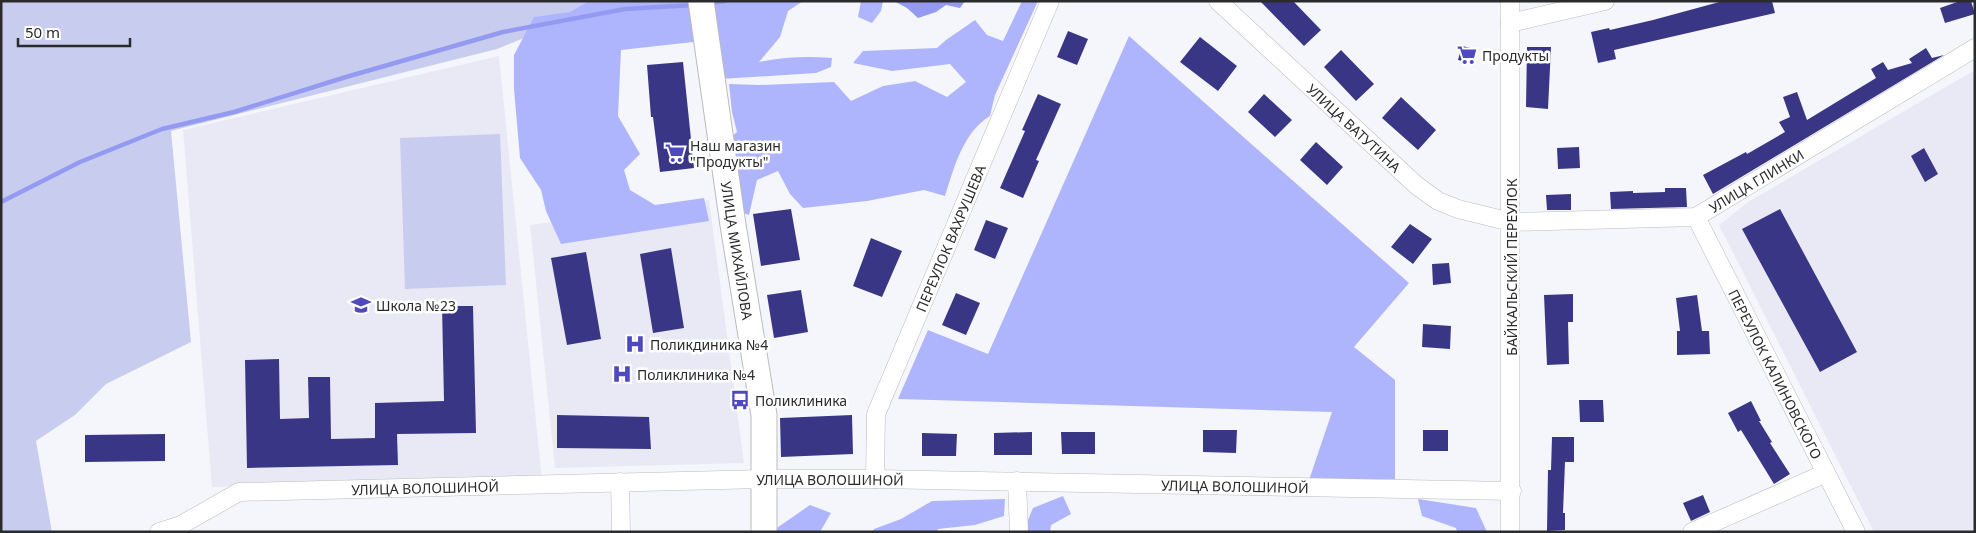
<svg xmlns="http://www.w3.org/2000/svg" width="1976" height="533" viewBox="0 0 1976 533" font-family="'Noto Sans',sans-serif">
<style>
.built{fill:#e8e9f5}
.green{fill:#c8cdf0}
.forest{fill:#afb5fd}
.water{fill:#949af1}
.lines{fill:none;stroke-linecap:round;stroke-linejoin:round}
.stream{stroke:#949af1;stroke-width:4.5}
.building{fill:#393785}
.street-casing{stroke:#bbbbc0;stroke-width:19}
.secondary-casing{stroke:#bbbbc0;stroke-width:27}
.street{stroke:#fff;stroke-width:18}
.secondary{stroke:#fff;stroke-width:25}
.labels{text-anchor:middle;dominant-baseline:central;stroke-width:5;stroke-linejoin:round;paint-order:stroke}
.poi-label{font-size:14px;fill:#2a2b2c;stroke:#fff;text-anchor:start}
.street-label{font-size:14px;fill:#2a2b2c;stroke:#fff}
</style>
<rect width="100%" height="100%" fill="#f5f6fb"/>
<!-- built -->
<path class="built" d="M499,56L542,480L212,487L183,130Z
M1975,70V532H1874L1719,225L1748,202Z
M709,200L744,463L555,468L530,225Z"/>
<!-- green -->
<path class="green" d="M1,1H615L497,49L171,131L191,342L106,384L75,415L36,441L52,532H1Z
M500,134L506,285L405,289L400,138Z"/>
<!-- forest -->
<path class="forest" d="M589,1H696L702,41L621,50L618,116L640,154L624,170L630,190L655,205L704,198L709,221L561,244L546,211L541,190L520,158L514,89V55L534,17L570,12Z
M706,1H803L788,11L780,37L759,62C783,57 807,56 832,58L831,67L816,73L720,79Z
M861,1H883L881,11L872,23L858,17Z
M1022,1H1038L995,95L990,116C963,132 954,168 945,196L924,190L867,201L803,208L790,194L778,171L757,180L749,215L739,211L730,138L737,132L732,112L729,84L759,85L834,82L851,101L883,86L915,81L947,97L966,82L950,64L892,71L853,63L863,51L937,48L946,40L975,20L987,35L1003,41Z
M1129,36L1409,283L1354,347L1395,380V479L1309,480L1332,412L898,399L928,330L988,354Z
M1063,496L1071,514L1051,525L1050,532H1023L1033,508Z
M1005,499L1004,516L975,525L938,529L937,532H872L874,529L901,519L932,501Z
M1418,499L1476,508L1487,532H1457L1456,528L1422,516Z
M810,505L831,513L820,532H771Z"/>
<!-- water -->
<path class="water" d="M894,1H965L960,8L946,5L936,12L918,18L907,8Z"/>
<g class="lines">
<!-- stream -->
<path class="stream" d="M709,3L725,1
M1,202L80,162L162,129L234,112L346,77L503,32L625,9L694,5"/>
</g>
<!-- building -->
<path class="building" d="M1260,1H1293L1321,30L1304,46Z
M1723,1H1772L1775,13L1614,50L1616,59L1598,63L1591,32L1609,28L1610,30L1653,20Z
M1960,1H1971L1975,14L1945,23L1940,8Z
M1068,31L1088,39L1077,65L1057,57Z
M1200,37L1237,66L1218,91L1180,62Z
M1462,46L1475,49L1472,63L1458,60Z
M1527,47H1551L1548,109L1526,107Z
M1926,48L1932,58L1944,55L1713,194L1703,175L1746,152L1747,154L1785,132L1779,122L1790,117L1783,97L1797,92L1807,120L1876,78L1871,69L1883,62L1888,70L1912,63L1909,59Z
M1341,50L1374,84L1356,101L1324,67Z
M683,62L694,168L660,172L653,117H651L647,65Z
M1038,94L1061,104L1036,160L1039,161L1023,198L1000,188L1025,131L1022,130Z
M1264,94L1292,120L1275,137L1248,112Z
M1401,97L1436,130L1418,150L1382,118Z
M1316,142L1343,167L1327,185L1300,160Z
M1579,147L1580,168L1558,169L1557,148Z
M1924,148L1938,174L1925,182L1911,156Z
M1665,188H1686L1687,207L1611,209L1610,192L1633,191V193L1665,192Z
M1571,194V210H1547L1546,195Z
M791,209L800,260L761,266L753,214Z
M1780,209L1857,352L1820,372L1742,229Z
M986,220L1008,228L995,259L974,250Z
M1410,224L1432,239L1413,264L1391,247Z
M871,238L902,251L882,297L853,286Z
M671,248L684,328L653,333L640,254Z
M586,252L601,339L567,345L551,258Z
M1449,263L1451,283L1433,285L1432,264Z
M801,290L808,332L774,338L767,295Z
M956,293L980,303L966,335L942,325Z
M1573,294V322H1568L1569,364L1547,365L1544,295Z
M1697,295L1702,331H1709L1710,354L1677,355V331H1680L1676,298Z
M442,306H473L476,433L397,434L398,465L247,468L245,360L279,359L280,419L309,418L308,377H330L331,439L375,438V403L444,401Z
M1423,324L1451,326L1450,349L1422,347Z
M1579,400H1603L1604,422H1580Z
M1751,401L1761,421H1759L1772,442L1770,443L1790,474L1774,484L1741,430L1738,432L1728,413Z
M557,415L649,417L651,449L557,448Z
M852,415L853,454L781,457L780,418Z
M1203,430H1237L1236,453L1203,452Z
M1423,430H1448V451H1423Z
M1032,432V455H994V433Z
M1061,432H1095V454H1062Z
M922,433L957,434L956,456H922Z
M165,434V461L85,462V435Z
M1552,437H1574V462H1565L1563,513H1565V530L1547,531L1548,470H1551Z
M1703,495L1710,512L1691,521L1683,503Z"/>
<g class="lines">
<defs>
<g id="street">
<path id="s1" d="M1218,1L1416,185L1438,201L1458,209L1511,222L1696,217L1975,48"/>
<path d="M1510,1V532"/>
<path d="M1510,23L1605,1"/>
<path id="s2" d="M1696,217L1856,532"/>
<path id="s3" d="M875,479L876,414L1050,1"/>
<path d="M1017,481L1019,532"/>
<path d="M620,482L621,532"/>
<path id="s4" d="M159,532L181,525L239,492L764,479H875L1512,491"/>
<path d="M1692,532L1826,473"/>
</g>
<g id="secondary">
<path id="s5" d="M701,1L733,225L764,415V532"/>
</g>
</defs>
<!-- street casing -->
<use href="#street" class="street-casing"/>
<!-- secondary casing -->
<use href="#secondary" class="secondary-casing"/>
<!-- street -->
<use href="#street" class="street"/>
<!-- secondary -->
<use href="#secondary" class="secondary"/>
</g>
<!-- icons -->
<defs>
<symbol id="supermarket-bare" viewBox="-9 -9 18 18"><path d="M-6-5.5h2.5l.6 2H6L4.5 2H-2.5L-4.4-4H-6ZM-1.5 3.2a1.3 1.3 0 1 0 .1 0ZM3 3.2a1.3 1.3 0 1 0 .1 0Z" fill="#4f49bf" stroke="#fff" stroke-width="2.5" paint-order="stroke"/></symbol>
<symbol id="school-bare" viewBox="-9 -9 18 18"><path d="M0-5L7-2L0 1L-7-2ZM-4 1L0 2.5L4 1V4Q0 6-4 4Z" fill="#4f49bf" stroke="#fff" stroke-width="2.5" paint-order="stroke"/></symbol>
<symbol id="hospital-bare" viewBox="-9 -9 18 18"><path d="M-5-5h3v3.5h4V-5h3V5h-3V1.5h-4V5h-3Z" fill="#4f49bf" stroke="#fff" stroke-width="2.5" paint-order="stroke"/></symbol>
<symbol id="bus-bare" viewBox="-9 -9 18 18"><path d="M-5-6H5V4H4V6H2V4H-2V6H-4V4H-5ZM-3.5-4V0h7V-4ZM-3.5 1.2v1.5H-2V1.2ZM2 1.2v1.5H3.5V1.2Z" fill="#4f49bf" stroke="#fff" stroke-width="2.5" paint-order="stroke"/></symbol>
</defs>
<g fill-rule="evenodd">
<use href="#supermarket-bare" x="1453" y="41" width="28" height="28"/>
<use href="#supermarket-bare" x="661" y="139" width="28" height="28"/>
<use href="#school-bare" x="347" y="291" width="28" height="28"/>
<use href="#hospital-bare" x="621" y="330" width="28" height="28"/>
<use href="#hospital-bare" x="608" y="360" width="28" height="28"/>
<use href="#bus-bare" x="726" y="386" width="28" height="28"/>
</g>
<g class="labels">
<!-- poi labels -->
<g class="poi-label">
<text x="1482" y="55">Продукты</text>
<text x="690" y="145">Наш магазин<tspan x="690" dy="16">"Продукты"</tspan></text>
<text x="376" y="305">Школа №23</text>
<text x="650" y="344">Поликдиника №4</text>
<text x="637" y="374">Поликлиника №4</text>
<text x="755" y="400">Поликлиника</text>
</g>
<!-- street labels -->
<g class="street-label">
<text stroke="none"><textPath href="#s1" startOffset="186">УЛИЦА ВАТУТИНА</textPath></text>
<text stroke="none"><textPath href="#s1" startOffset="629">УЛИЦА ГЛИНКИ</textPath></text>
<text stroke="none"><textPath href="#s3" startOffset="256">ПЕРЕУЛОК ВАХРУШЕВА</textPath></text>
<text stroke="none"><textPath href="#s5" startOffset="252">УЛИЦА МИХАЙЛОВА</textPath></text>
<text transform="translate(1511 267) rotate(-90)">БАЙКАЛЬСКИЙ ПЕРЕУЛОК</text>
<text stroke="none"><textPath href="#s2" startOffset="176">ПЕРЕУЛОК КАЛИНОВСКОГО</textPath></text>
<text stroke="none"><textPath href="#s4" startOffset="681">УЛИЦА ВОЛОШИНОЙ</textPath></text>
<text stroke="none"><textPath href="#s4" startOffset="1086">УЛИЦА ВОЛОШИНОЙ</textPath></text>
<text stroke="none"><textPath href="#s4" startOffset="276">УЛИЦА ВОЛОШИНОЙ</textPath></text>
</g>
</g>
<!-- border -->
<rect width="1976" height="533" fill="none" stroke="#2a2b2c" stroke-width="5"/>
<!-- scale -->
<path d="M18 38v8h112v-8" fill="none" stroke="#2a2b2c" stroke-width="2.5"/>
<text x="25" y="38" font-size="15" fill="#2a2b2c" stroke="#ffffff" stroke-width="4" paint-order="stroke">50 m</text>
</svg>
